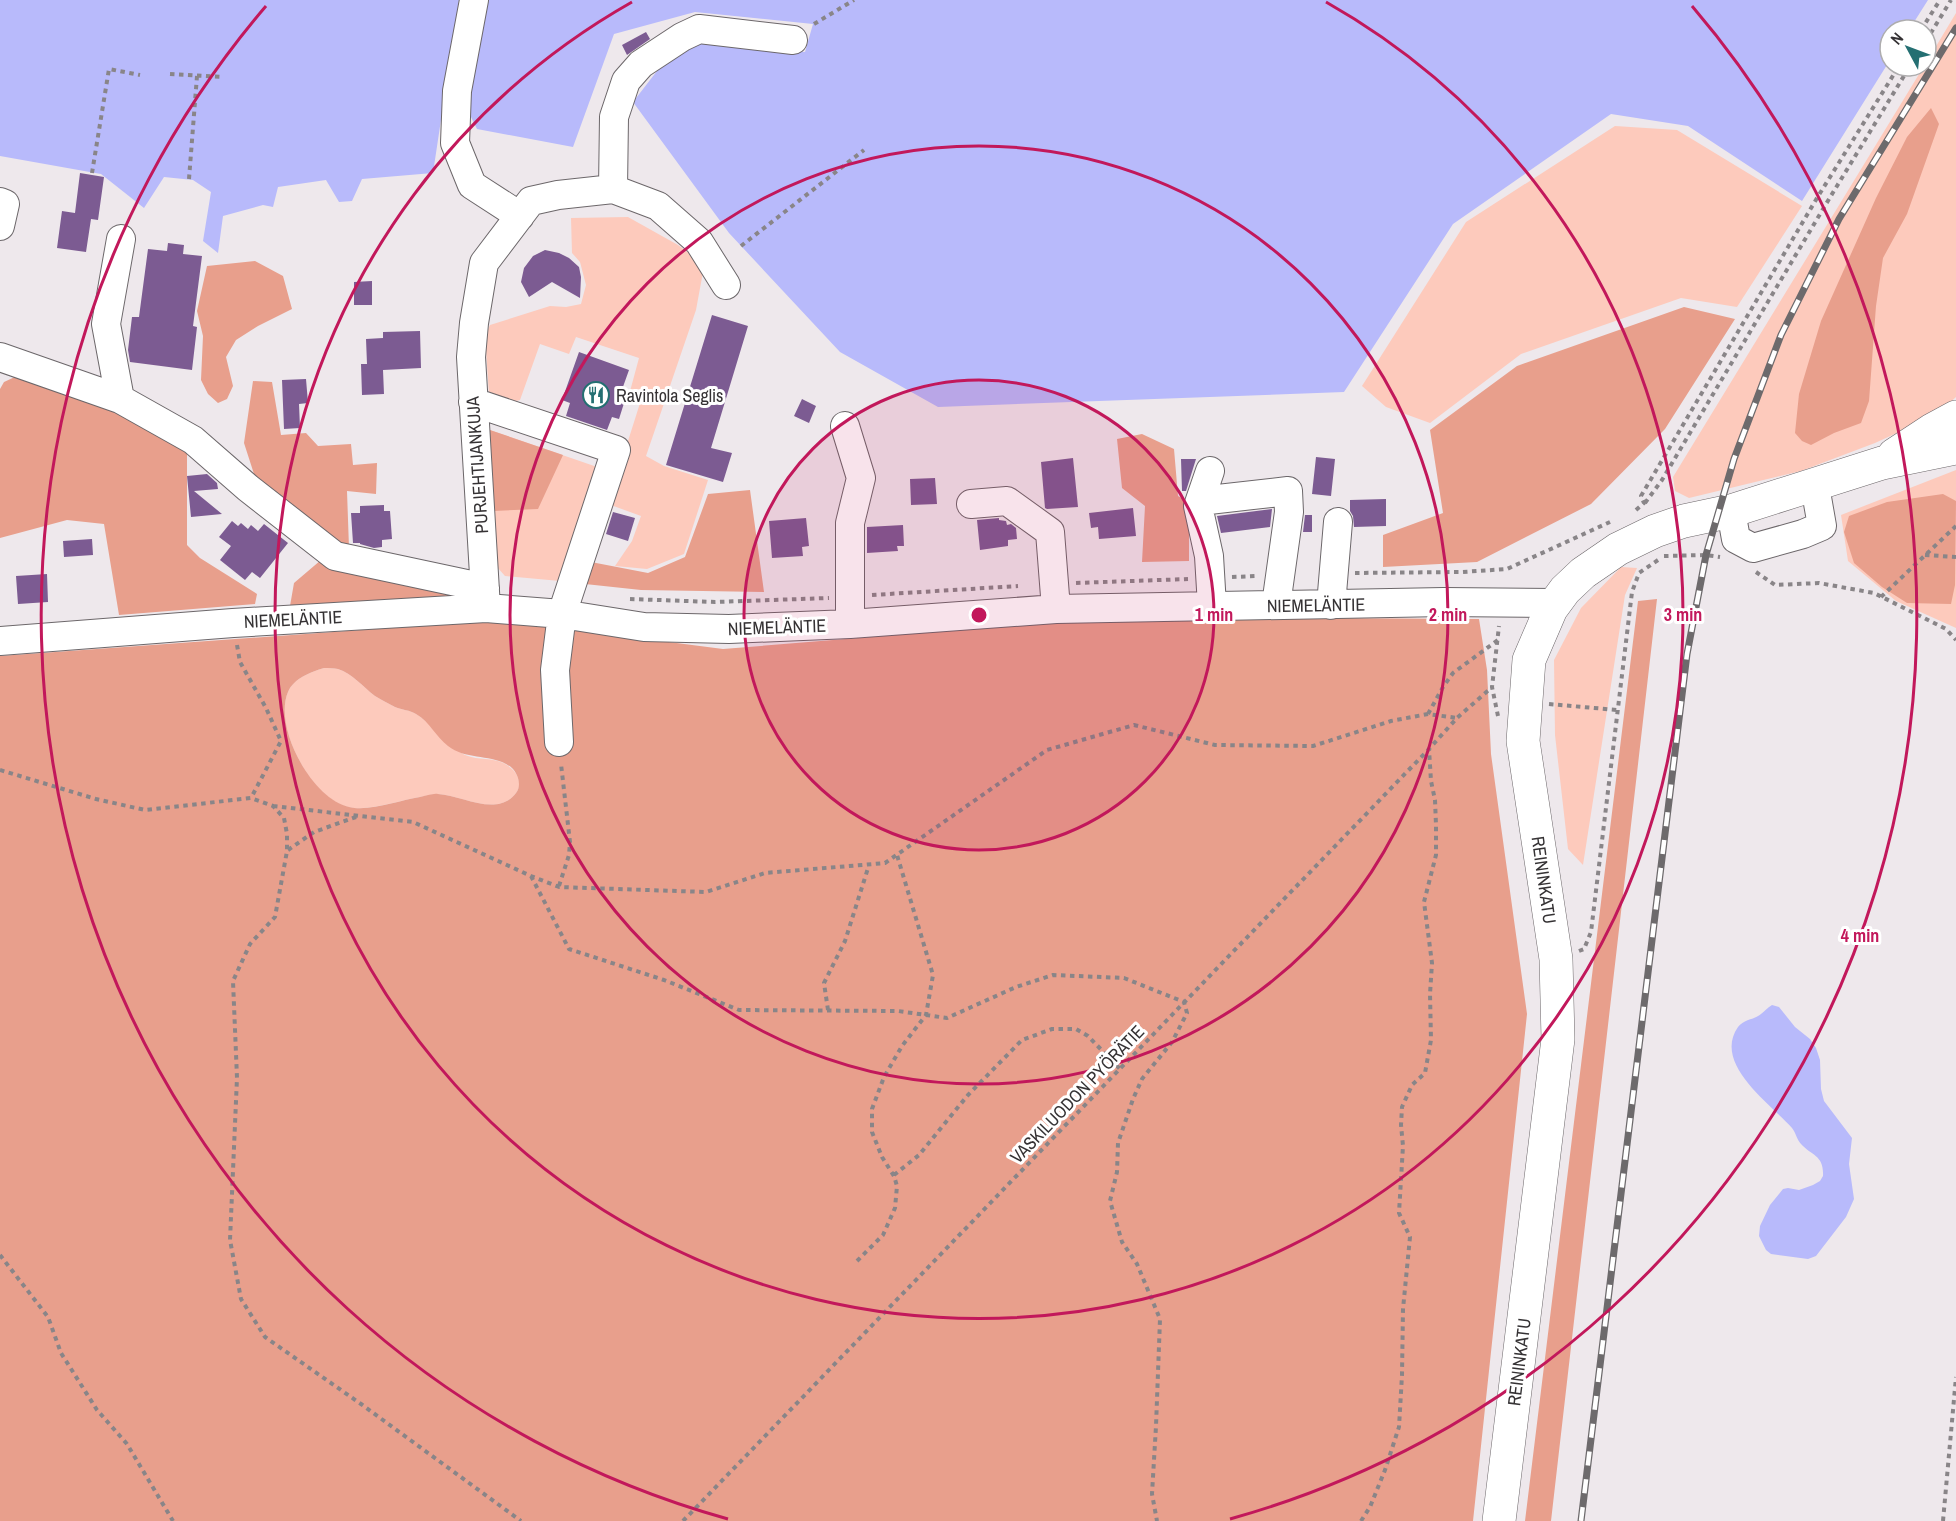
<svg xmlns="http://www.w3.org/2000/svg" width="1956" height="1521" viewBox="0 0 1956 1521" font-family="'Archivo Narrow',sans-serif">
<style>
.green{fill:#fdcabc}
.forest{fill:#e89f8c;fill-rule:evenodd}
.water{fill:#b8bafb}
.building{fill:#7c5b92}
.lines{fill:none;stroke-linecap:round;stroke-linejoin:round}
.minor-casing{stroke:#6c676a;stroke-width:30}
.major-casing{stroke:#6c676a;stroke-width:34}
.path{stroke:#898588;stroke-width:4;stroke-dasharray:4.5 4.5;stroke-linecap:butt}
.minor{stroke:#fff;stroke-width:28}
.major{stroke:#fff;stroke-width:33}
.rail-casing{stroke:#6d6a6c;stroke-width:7}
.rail{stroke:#fff;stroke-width:4.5;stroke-dasharray:14;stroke-linecap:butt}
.ring{fill:none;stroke:#c2185b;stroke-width:3}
.labels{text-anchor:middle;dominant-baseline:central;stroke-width:6;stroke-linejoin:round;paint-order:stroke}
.poi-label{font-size:18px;fill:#353234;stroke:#fff;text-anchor:start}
.street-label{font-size:18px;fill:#353234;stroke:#fff}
.centre{fill:#c2185b;stroke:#fff;stroke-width:3}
.ring-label{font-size:18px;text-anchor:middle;font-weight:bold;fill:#c2185b;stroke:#fff;stroke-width:6;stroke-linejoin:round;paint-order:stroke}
</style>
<rect width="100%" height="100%" fill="#eee8ec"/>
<!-- green -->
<path class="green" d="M1956,13V397L1936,415L1875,443L1801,471L1689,498L1675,491L1673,477L1924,66H1926V63Z
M1615,126L1677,130L1802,206L1737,307L1681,298L1521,354L1430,423L1386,407L1362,386L1466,222Z
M628,217L678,245L698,260L703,272L696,310L646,456L664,466L708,480L684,554L647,569L615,566L632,541L641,516L608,504L641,400L629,395L639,358L576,337L569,354L540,344L520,400L502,404L489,394L485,336L490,325L550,306L566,307L581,304L586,285L580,262L572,253L571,218Z
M487,429L600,468L560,581L505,576L497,567Z
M1956,470V628L1896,601L1848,561L1841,515Z
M1621,567L1637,568L1625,595L1583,865L1568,849L1555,735L1554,660L1581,608Z
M324,668C329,668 334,668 338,669C352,673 363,687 375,696C381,700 388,703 395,707C402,710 410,710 416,714C431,723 451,748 465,755C482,762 497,755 512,769C519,775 522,786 516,793C497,818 462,795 438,794C432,794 426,796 420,797C400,800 368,812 348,807C312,799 273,727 288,692C294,678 311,672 324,668Z"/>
<!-- forest -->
<path class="forest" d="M1931,108L1939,124L1907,214L1883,258L1876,306L1869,401L1861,423L1834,433L1811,445L1802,441L1795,433L1799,394L1821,321L1876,198L1907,137Z
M255,261L283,276L292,309L258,326L236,340L226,357L233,386L227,399L218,403L208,394L201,380L203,336L197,311L207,266Z
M1684,307L1735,319L1665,429L1591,504L1477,562L1383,567V535L1443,513L1430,430L1517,366Z
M17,376L150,424L187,453V545L200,558L257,594L255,604L119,615L104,524L67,520L0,538V389L4,382Z
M253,381L272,382L281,435L306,433L318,446L351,444L353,465L377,463L376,494L347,491L349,548L328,542L254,474L244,443Z
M487,429L563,455L538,509L493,511Z
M1142,434L1174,449L1178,496L1189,502V561L1142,562L1145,506L1122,488L1117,439Z
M750,490L764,592L641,590L585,584L591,562L648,573L685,557L708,494Z
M1943,494L1956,501L1955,585L1951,604L1907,603L1882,587L1854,563L1844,532L1849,516L1887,502Z
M321,560L421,576L456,597L290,606L294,583Z
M1657,599L1551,1521H1525L1638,601Z
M1118,617L1479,619L1487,670L1491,754L1527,1014L1473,1521H0V656L498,620L723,649ZM324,668C329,668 334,668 338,669C352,673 363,687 375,696C381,700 388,703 395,707C402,710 410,710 416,714C430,722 436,737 448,746C467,761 494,753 512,768C518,774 522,785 516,793C497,818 462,795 438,794C433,793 426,796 420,797C400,800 369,812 349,807C312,799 273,727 288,692C294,678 311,672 324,668Z"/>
<!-- water -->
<path class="water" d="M0,0H459L433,173L362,179L352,201L339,202L326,180L278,187L273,207L263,205L223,216L218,253L203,241L211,192L193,180L164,177L144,208L101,174L0,156Z
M487,0H1928L1909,30H1890V60L1802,201L1688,126L1611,114L1453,224L1344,392L938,407L840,352L729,233L633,102L674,49L702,40L805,52L813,24L695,12L614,34L573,147L477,129L468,111Z
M1772,1005L1779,1007L1795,1027L1810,1039L1816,1048L1820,1060L1821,1089L1824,1101L1852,1138L1849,1164L1854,1199L1846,1217L1816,1256L1808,1259L1771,1254L1766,1250L1759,1236L1760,1226L1770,1205L1783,1189L1788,1188L1799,1190L1813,1185L1820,1181L1823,1176C1824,1155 1812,1156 1801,1144C1797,1140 1796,1133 1792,1128C1772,1105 1712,1064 1738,1027C1744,1019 1754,1020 1761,1014C1765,1011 1767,1008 1772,1005Z"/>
<!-- building -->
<path class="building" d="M646,32L650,39L627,55L622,45Z
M80,173L104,177L98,220L91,219L86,252L57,248L62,211L75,213Z
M168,243L184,245L183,254L202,256L193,326L197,327L192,370L130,362L128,350L132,317H139L148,249L167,251Z
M545,250L559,253L569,258L579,267L581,277L580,298L552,282L529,297L521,282L524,268L533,256Z
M372,281V305H354V282Z
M712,315L748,326L711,448L732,453L723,482L666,465Z
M420,331L421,368L383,370L384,394L362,395L361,364H367L366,339L383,338V332Z
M579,352L629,370L619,398L625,400L619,419L612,417L607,430L566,416L570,403L562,400Z
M306,379L308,403L299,404L300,428L284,429L282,380Z
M802,399L816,406L809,423L794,416Z
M1316,457L1335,459L1331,496L1312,494Z
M1073,458L1078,507L1047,509L1045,508L1041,462Z
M1181,459H1196L1186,491H1182Z
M207,474L217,483L218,489L194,491L222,514L191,517L187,476Z
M935,478L937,504L911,505L910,479Z
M1386,499V526L1354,527L1353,516L1350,511V500Z
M384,505V511H390L392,539L382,540V547L374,548L360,544V543H353L351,513H360V506Z
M1133,508L1136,536L1099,539L1098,527L1091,528L1089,513Z
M1272,509L1270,527L1221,533L1217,516Z
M613,512L635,518L628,541L606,534Z
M1305,515H1312V532H1303Z
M806,518L809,546L802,547L803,556L772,558L769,521Z
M999,518V520L1006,521L1007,525L1011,524L1016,528L1017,539L1008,540V546L980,550L977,520Z
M232,521L238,526L241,523L248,529L251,525L258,531L264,524L288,543L260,578L252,572L245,580L220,560L231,546L219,537Z
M903,525L904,546H897L898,551L867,553V527Z
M92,539L93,555L64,557L63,541Z
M47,574L48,602L18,604L16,576Z"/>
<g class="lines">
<defs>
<path id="minor" d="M474,0L457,91L455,143L472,185L520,216
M613,189L614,117L626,81L641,64L682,37L699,29L793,40
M0,202L5,204L0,226
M0,357L120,399L193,440L248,488L335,556L485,588
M120,399L106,324L121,239
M473,402L616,450L562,614L555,670L559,742
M845,426L861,478L850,523V624
M1210,471L1198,506L1209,556L1212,606
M1200,501L1288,491L1289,512L1276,605
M971,504L1007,501L1050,532L1056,609
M1731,511L1736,539L1753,548L1803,534L1822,526L1815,486
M1331,605L1338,522
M486,608L471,357L474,323L484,263L531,201L558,195L613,189L658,206L699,242L726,285
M0,641L233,623L486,608L562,614L644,627L729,629L850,624L1056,609L1444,602L1556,603"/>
<path id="major" d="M1894,455L1932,430L1956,417
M1499,1521L1558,1039L1556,959L1523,741L1529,660L1551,609L1565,590L1583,573L1618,549L1655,531L1684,521L1731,511L1882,463L1956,448"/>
</defs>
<!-- minor casing -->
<use href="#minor" class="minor-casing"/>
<!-- major casing -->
<use href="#major" class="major-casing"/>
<!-- path -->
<path class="path" d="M814,24L854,0
M1921,30L1940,0
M1926,41L1951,0
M170,74L222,77
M92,173L109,69L140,75
M189,179L197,76
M741,246L864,150
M1645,503L1662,480L1826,204L1910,66
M1636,510L1644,503L1641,496L1817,198L1899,66
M1925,555L1956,557
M1664,556L1706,555L1720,557
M1756,572L1775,585L1819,583L1874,593L1946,629L1956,640
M1355,573L1462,572L1507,569L1610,522
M1232,577L1257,576
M1076,583L1188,579
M872,595L1018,586
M1881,597L1956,526
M630,599L715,602L829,598
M237,645L240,662L266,708L281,741L251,798
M1549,704L1617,710
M1428,714L1443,687L1453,673L1498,640
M1498,716L1492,687L1499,626
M0,770L96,799L145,810L251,798L273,806L284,818L287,834V851L275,917L250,944L233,981L237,1078L230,1240L241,1299L265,1337L361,1404L521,1521
M273,806L413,822L531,876L559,887L706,892L765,873L885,863L1047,750L1134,725L1215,745L1313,746L1391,721L1428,714L1457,718
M288,850L314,832L356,817
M531,876L569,949L664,980L739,1010L898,1011L947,1018L1016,987L1053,975L1124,978L1184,1002L1187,1013L1172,1042L1142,1079L1133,1099L1118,1143L1117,1172L1110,1201L1122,1242L1137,1264L1160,1319L1156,1426L1152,1494L1157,1521
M559,886L569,855L570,842L561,764
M1579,951L1584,949L1591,932L1632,592L1639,573L1658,560
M828,1010L824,983L845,941L869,865
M894,1175L919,1155L968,1095L1022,1040L1052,1029H1076L1088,1036L1120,1069
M0,1255L48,1317L61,1353L97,1410L127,1444L173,1521
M857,1261L883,1235L895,1208L897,1186L894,1176L882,1157L872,1132V1109L884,1077L902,1046L926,1015L933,975L897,855
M683,1521L1429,749L1457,718L1492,687
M1361,1521L1370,1507L1385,1470L1399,1427L1402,1375L1403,1309L1410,1237L1399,1213L1403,1146L1401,1125L1402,1107L1412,1085L1425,1073L1431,1040L1430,994L1432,963L1424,902L1436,855V825L1435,800L1431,781L1429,749
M1943,1521L1956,1377"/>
<!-- minor -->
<use href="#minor" class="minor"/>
<!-- major -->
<use href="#major" class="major"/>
<defs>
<path id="rail" d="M1581,1521L1687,654L1706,555L1734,459L1781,335L1839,219L1956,28"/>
</defs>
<!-- rail casing -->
<use href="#rail" class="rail-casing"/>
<!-- rail -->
<use href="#rail" class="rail"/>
</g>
<!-- distance rings -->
<circle cx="979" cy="615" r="235" fill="#c2185b" fill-opacity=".12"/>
<g class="ring">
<circle cx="979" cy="615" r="235"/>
<circle cx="979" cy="615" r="469"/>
<path d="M1326 2A704 704 0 1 1 632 2"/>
<path d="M728 1519A938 938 0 0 1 266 6M1692 6A938 938 0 0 1 1230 1519"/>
</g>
<!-- icons -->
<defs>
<symbol id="restaurant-ring" viewBox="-11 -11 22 22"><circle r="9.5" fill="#fff" stroke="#246f72" stroke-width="1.5"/><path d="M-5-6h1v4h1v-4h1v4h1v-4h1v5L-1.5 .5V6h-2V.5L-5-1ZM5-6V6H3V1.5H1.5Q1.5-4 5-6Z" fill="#246f72"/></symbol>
</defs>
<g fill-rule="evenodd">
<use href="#restaurant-ring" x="581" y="380" width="30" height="30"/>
</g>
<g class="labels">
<!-- poi labels -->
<g class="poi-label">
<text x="616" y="395">Ravintola Seglis</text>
</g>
<!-- street labels -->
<g class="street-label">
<text transform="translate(477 465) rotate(-94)">PURJEHTIJANKUJA</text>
<text transform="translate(1316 605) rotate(-1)">NIEMELÄNTIE</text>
<text transform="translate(293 619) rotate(-3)">NIEMELÄNTIE</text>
<text transform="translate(777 627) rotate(-2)">NIEMELÄNTIE</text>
<text transform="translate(1544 880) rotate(82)">REININKATU</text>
<text transform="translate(1077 1094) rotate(-46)">VASKILUODON PYÖRÄTIE</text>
<text transform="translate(1519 1362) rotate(-83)">REININKATU</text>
</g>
</g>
<circle cx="979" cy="615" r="9" class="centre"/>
<g class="ring-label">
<text x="1214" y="621">1 min</text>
<text x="1448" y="621">2 min</text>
<text x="1683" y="621">3 min</text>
<text x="1860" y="942">4 min</text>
</g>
<!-- north arrow -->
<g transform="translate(1908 48) rotate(311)"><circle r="28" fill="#ffffff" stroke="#aeadae" stroke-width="1.5"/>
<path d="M0-4.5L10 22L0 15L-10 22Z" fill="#246f72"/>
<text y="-9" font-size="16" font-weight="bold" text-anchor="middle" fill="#353234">N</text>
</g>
</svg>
